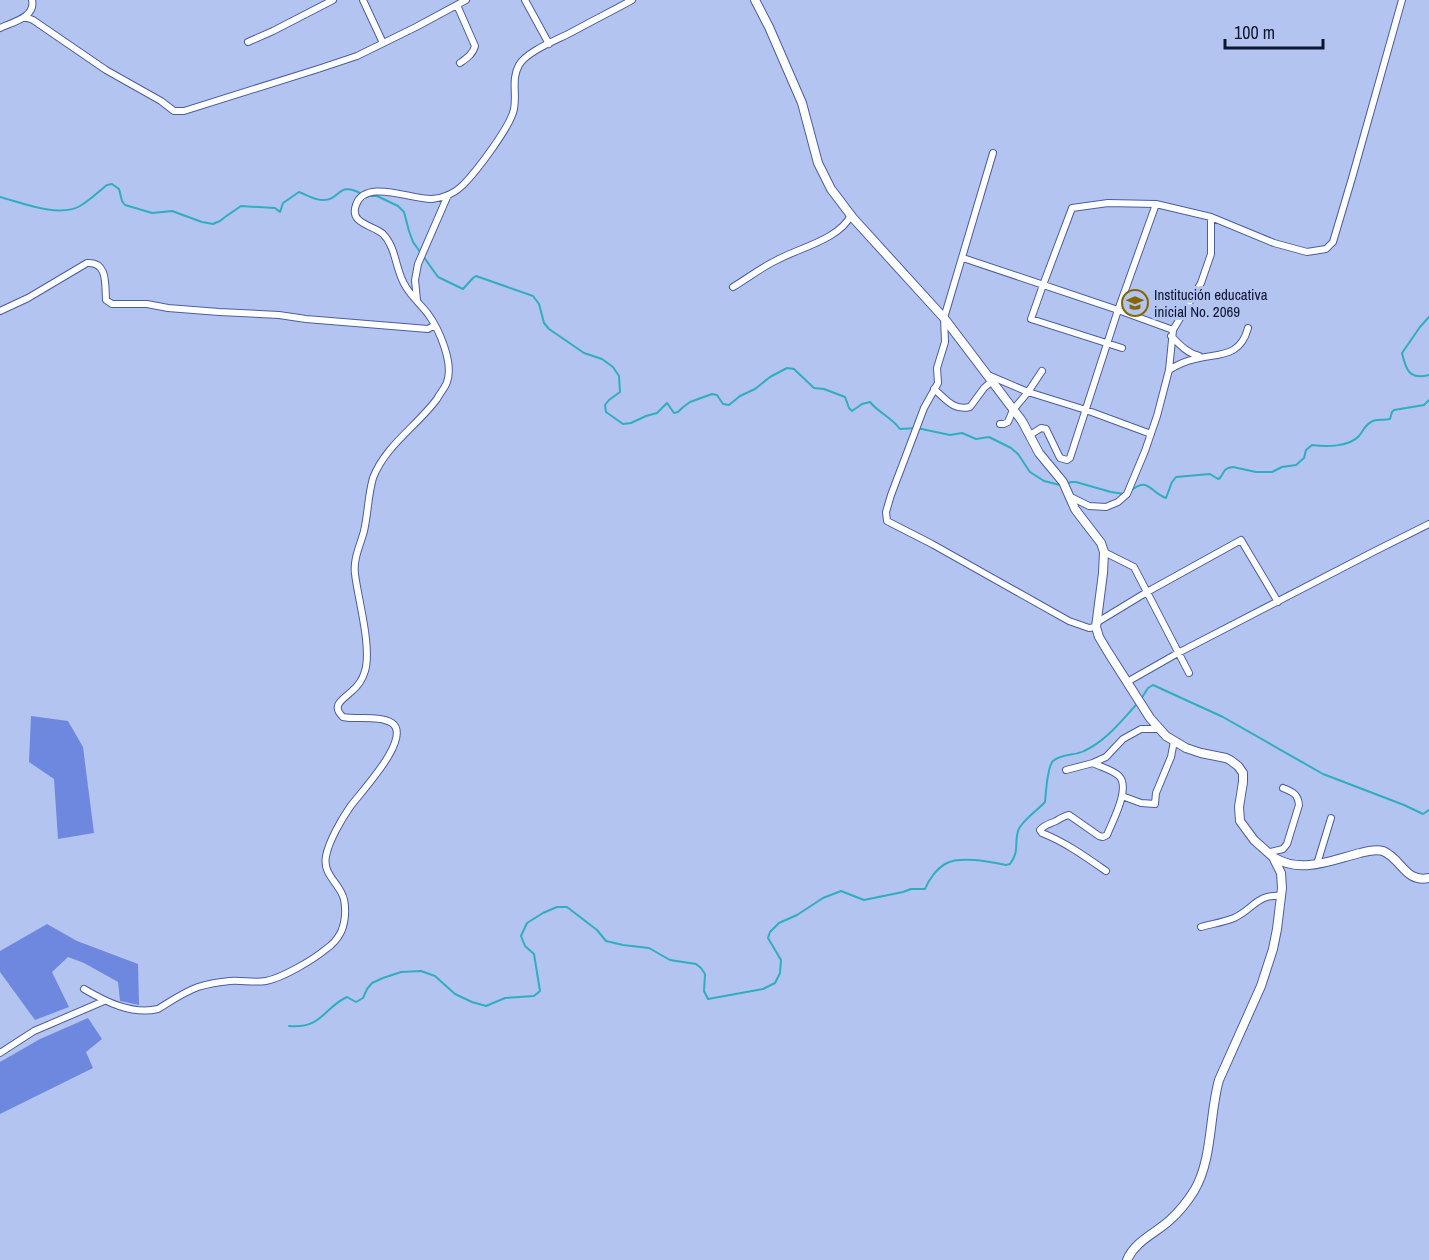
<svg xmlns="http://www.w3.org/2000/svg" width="1429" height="1260" viewBox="0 0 1429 1260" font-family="'Archivo Narrow',sans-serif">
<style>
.forest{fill:#6e88e0}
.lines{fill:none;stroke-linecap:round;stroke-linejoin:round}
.stream{stroke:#30adbf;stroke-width:2}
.minor-casing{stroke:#4a5ea0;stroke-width:8}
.tertiary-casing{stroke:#4a5ea0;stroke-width:10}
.minor{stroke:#fff;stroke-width:6}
.tertiary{stroke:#fff;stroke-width:8}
.labels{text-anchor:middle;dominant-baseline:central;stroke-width:6;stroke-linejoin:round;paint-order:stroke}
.poi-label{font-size:15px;fill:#0d1530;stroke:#b4c4f1;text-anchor:start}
</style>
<rect width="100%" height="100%" fill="#b4c4f1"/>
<!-- forest -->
<path class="forest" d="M31,716L68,721L83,747L94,833L58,839L54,779L29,762Z
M47,924L77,941L138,964L139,1005L120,1001L118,982L84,963L68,957L52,972L69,1007L35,1020L0,972V951Z
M88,1018L102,1039L86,1052L93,1068L0,1114V1062L40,1039Z"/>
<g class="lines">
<!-- stream -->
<path class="stream" d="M367,196H377L398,206L404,212L409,231L413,242L438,277L463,289L473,278L476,276L533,296L539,304L544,323L549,329L584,353L602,359L613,367L619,376L620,392L609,400L605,405L606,412L623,424L631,423L646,416L657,413L667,403L674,413L678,412L682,408L690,402L712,394L717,395L723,404L729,405L740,396L755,389L770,377L787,368L794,369L814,388L824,389L845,397L849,408L852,411L862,404L870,402C879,413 891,417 900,429L917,428L950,435L962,433L976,439L989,437L1011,448L1018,454L1030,472L1044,481L1060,485
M0,197C22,203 59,218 80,206C90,200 98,192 107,185L112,184L119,189L122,201L125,205L152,213L172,211L202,222L213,224L220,221L225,217L241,206L275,208L280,212L283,203L299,192C307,195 314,200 322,200C341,201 337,180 362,194
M1429,317L1420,327L1402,353C1406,370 1409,380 1429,375
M1066,484L1071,482H1076L1111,492L1124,494
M1129,492C1149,475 1149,492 1166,498L1172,482L1176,477L1210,474L1218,479L1220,478L1225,470L1228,468L1233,467L1256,472H1272L1282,467L1296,465L1304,458L1306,450L1312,445C1326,447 1349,447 1359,436C1363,431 1365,425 1371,422C1377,418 1383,421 1390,419L1392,412L1394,410L1424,405L1429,400
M1141,699L1148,688L1153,685L1223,717L1323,774L1404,805L1423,814L1429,810
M289,1026C322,1029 322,1009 347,997L356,1002L363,998L367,989L372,983L383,978L401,972L421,971L435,976L455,994L472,1002L486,1006L505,998L534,996L540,991L534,954L525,946L521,936L527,923L543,913L557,907H567L597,930L606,941L623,945L649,948L670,960L696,964L701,968L705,974L704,991L708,999L763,989L775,983L780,973L781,960L768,938L770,932L779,923L797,915L823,898L841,891L864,900L903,892L911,889H925C929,879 937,868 947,863C961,856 990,862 1006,865L1010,864C1020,850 1014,844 1018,831C1021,821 1038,810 1045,802C1046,793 1047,767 1053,761C1062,753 1075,756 1084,751C1106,741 1121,721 1137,704"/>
<defs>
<path id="minor" d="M363,0L383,43
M525,0L549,44
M457,5L475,46C473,54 467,58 460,63
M25,17L33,20L106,70L161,101L174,111H184L318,69L357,56L416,27L466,0
M0,28C13,22 36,17 32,0
M248,42L273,31L333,0
M993,153L944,318L945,342L937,368L938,383L924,408L891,495L886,512L887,521L932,544L1069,621L1089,628L1096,627
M963,258L1118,310L1173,330
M733,287C748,278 762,267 777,260C799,248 840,239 851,215
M417,300L415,280L418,264L448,195
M0,311L28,298L87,263C108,261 105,285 106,300L112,304H147L168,308L219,312L279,315L306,319L428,329L435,325
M1171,336C1180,345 1187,353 1199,356
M1122,348L1031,319L1043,285L1072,208L1108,203L1156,204L1211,217L1274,243L1307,252L1326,249L1333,242L1352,178L1402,0
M1169,370C1177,365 1185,361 1195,359C1219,353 1240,358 1248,328
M988,375L1028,392L1086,410L1151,434
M934,389C946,399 953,411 970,407L984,388L992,381
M1000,424H1004L1008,422L1013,410L1028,392L1042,371
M1030,435L1041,428L1046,429L1060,458L1067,460L1070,458L1118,310L1156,204
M1071,497L1089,506L1106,507L1118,502L1127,494L1145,451L1157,416L1169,370L1173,330L1201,283L1211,254V217
M1104,552L1134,567L1189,673
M1096,623L1147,592L1241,540L1278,602
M1127,682L1178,653L1375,551L1429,524
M1093,763C1101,767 1113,770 1119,776C1131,788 1112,822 1107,835L1103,837L1099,836L1069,815C1064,816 1061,818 1056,821C1050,824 1045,824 1040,830L1042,833C1065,842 1086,857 1106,871
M1066,770L1093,763L1106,757L1123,739L1141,729H1158
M1122,796L1141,803L1155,804L1156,793L1171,757L1174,741
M1270,852L1283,849L1287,844L1299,805C1298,794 1293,792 1283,788
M1317,864L1331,818
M1201,927C1212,924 1224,922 1234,918C1254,909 1256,894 1281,896
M84,989C106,1002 132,1015 158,1009C171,1001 184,992 198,987C208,984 219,982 230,981C241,980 254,983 266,981C282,978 313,960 326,949C332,945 338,938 341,932C346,921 347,902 341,892C334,879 323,872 326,856C329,841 341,820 350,807C359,794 413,738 392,723C380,715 356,720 343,717C330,705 344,699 352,691C358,686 363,678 365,671C372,647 358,599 355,574C353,559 360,546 364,531C368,514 368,495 373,478C385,446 417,426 437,399C440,393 445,388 447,382C454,363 439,329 428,314C421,305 412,297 406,287C395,271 397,248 383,234C373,225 349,224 356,205C365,178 412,200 432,199C443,198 455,193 463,185C476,172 511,126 514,109C517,94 511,79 519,65C527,51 557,40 572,32C592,21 612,11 632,0
M0,1053L34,1031L104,1001"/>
<path id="tertiary" d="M755,0L769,27L802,103L818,163L831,189L853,218L944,318L1022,421L1039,453L1063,482L1075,509L1081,517L1101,543L1104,552L1103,573L1096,627L1099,637L1108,652L1150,718L1166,736L1186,748L1201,753L1226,758L1230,760L1238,766L1243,773V782L1239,807L1240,821L1254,840L1273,857L1281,873L1282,888L1277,929L1273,949L1261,986L1219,1080C1209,1115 1213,1159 1194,1191C1187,1202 1179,1212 1170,1220C1156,1233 1135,1241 1127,1260
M1275,858C1302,874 1332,860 1360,853C1367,851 1376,849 1383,851C1401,858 1405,883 1429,878"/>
</defs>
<!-- minor casing -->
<use href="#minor" class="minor-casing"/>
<!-- tertiary casing -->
<use href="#tertiary" class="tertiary-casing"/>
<!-- minor -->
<use href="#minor" class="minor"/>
<!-- tertiary -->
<use href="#tertiary" class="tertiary"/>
</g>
<!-- icons -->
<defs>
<symbol id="school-ring" viewBox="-11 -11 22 22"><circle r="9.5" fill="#b4c4f1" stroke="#846700" stroke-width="1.5"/><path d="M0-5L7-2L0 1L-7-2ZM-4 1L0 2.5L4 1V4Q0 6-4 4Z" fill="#846700"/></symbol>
</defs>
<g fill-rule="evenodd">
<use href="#school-ring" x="1120" y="288" width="30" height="30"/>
</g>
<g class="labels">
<!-- poi labels -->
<g class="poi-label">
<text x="1154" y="294">Institución educativa<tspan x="1154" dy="17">inicial No. 2069</tspan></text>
</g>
</g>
<!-- scale -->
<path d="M1225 39v9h98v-9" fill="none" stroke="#0d1530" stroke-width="3"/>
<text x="1234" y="39" font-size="18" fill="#0d1530" stroke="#b4c4f1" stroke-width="4.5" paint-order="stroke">100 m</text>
</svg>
